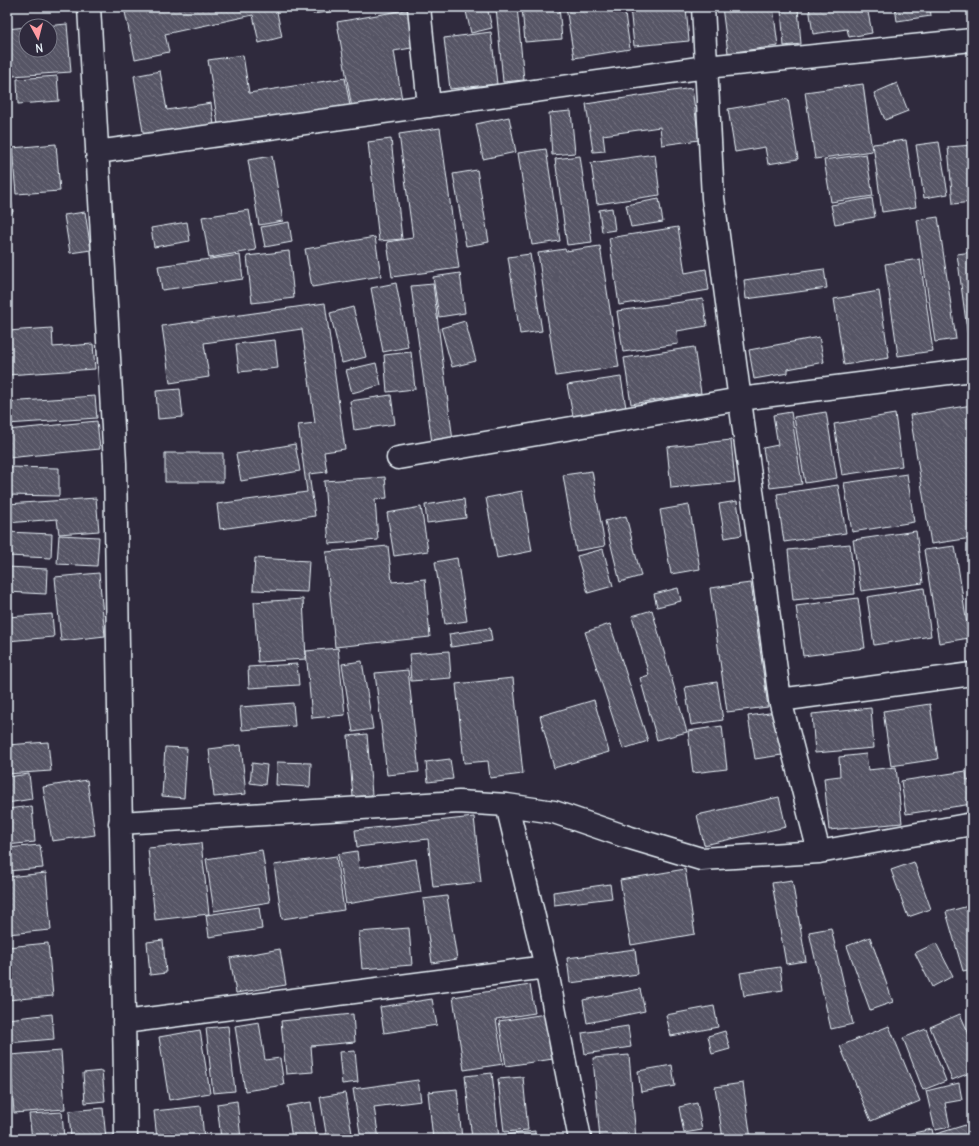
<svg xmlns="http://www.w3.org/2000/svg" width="979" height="1146" viewBox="0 0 979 1146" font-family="Delius,sans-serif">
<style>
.building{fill:url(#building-back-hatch);stroke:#e8f1f8}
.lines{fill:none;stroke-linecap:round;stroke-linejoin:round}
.street-casing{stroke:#e8f1f8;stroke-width:25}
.street{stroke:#2f2a3d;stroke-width:22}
</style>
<defs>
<pattern id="building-back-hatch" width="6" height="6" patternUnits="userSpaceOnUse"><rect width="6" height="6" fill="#575565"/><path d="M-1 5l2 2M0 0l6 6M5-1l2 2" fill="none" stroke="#6f6e7c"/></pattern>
</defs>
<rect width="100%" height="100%" fill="#2f2a3d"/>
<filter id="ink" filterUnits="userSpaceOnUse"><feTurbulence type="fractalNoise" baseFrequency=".025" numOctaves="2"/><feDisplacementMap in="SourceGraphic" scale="8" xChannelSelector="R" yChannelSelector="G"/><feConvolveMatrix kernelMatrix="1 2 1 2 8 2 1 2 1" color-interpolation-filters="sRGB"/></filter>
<g filter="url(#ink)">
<!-- building -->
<path class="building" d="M147,7H276L282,37L259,43L253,15L165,34L169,52L135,59L125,12Z
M312,7H360L313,14Z
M465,7H487L492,28L471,33Z
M496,7H517L524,80L503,82Z
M522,7H559L562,39L525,42Z
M566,7H624L630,49L574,58Z
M630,7H686L689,41L634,46Z
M722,7H773L778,46L728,53Z
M809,7H867L872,33L849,37L847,29L813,34Z
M895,7H930L931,16L897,21Z
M798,8L801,44L784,46L781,10Z
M411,9L417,47L394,51L403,106L353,114L337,22Z
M67,24L71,72L12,76V86L7,87V29L26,27V50H50V26H45Z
M491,32L497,84L450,89L444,38Z
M243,55L249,93L345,78L351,111L219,131L208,60Z
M160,71L167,110L211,103L215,132L145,144L134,76Z
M57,76L59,101L18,104L17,79Z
M897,83L908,111L885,120L874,93Z
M863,84L872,151L815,159L805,92Z
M692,88L699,140L662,145L660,127L603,135L605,151L593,152L586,104Z
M788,99L798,159L768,164L765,147L735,152L728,109Z
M571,111L575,153L552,155L549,113Z
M509,117L516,152L483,159L476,124Z
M440,128L459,268L392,277L387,242L413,238L399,134Z
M391,139L402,239L379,241L368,142Z
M906,140L916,207L882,212L873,144Z
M939,142L948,194L924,198L916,145Z
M56,144L60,191L16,194L12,148Z
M972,145V202L953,204L948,147Z
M546,149L560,241L532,245L518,153Z
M655,154L660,195L597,204L591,163Z
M866,154L873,196L831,202L824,160Z
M272,156L283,221L259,225L248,160Z
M580,156L592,242L567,245L555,159Z
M477,170L489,242L466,246L453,174Z
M7,190H10L13,212L7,213Z
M872,198L875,217L835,224L831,205Z
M659,199L663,222L631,227L626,205Z
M612,208L615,230L602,232L599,210Z
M249,210L256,250L209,258L202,217Z
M85,212L91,250L70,253L64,215Z
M938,217L956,339L935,342L917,220Z
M187,222L190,241L154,247L151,228Z
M289,222L292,242L265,247L261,227Z
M678,227L685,273L706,269L709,290L619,305L609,238Z
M375,237L381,276L312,287L305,249Z
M600,246L619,367L556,376L538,253L565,249L566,251Z
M289,251L294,298L252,303L247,256Z
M972,252V345H969L957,254Z
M530,254L542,331L520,334L508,257Z
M240,255L243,279L162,290L158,266Z
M920,259L933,351L898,356L885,264Z
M824,269L827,288L746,299L744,280Z
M460,273L465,313L439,317L433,277Z
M396,283L408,347L383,352L371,288Z
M433,284L453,441L432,443L411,286Z
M879,291L889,358L844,365L834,299Z
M703,299L707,326L677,331L678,344L623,352L617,311Z
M325,303L345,449L324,452L327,472L309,474L315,516L220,529L217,504L307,492L298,425L315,423L302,329L204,343L209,377L170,383L162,326Z
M353,307L366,357L342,363L330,313Z
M465,321L476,361L452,367L441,328Z
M52,328L53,347L93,344L95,369L7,375V331Z
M819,337L824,362L788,369V373L754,379L749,350Z
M275,340L278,368L239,372L236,344Z
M694,347L701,393L631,404L624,358Z
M411,352L415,389L387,392L384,355Z
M376,363L381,385L352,393L346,370Z
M621,377L626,408L573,416L567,385Z
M180,389L183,417L158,419L156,391Z
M391,395L395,424L354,430L350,401Z
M95,396L97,418L7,424V402Z
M972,405V538L931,544L910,415Z
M791,412L802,484L770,488L763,448L778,445L773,415Z
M826,412L837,478L805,483L794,417Z
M895,414L902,466L842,475L834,424Z
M97,421L100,449L7,458V430Z
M731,440L735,482L671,488L667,447Z
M295,444L300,471L241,481L236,454Z
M165,453H223V482H165Z
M7,467L59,468V496L7,495Z
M592,471L605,546L576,551L563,475Z
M907,474L914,522L852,532L844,483Z
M385,477L387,498L375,499L378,540L329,544L324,481Z
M838,485L846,533L784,542L777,494Z
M522,491L532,551L497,558L486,498Z
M96,498L99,531L59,534L57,519L7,523V504Z
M464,499L466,518L427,523L425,505Z
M737,501L742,535L725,538L719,504Z
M689,505L700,569L671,574L660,510Z
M421,507L428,551L394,556L387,513Z
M626,516L641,576L620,582L605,521Z
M916,531L923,583L861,591L853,540Z
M7,532L52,534L51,558L7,556Z
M59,535L99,537L97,566L57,564Z
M850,544L855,594L793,600L788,550Z
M388,546L392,582L425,579L430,637L335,647L326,552Z
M955,546L969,638L939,643L924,550Z
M603,549L613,586L588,593L577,556Z
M255,558L309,561L307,592L253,590Z
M457,558L467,621L445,624L435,562Z
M7,567L47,569L46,594L7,592Z
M99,573L105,636L61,641L55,577Z
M751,583L768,707L727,712L710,588Z
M678,588L681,601L657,607L654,594Z
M924,588L931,636L874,645L867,597Z
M858,598L865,648L803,656L796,606Z
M303,599L306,659L258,662L254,602Z
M652,610L687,732L657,740L640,678L649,675L632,616Z
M52,614L54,637L7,641V617Z
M610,624L648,741L623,749L585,632Z
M490,628L492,641L451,647L449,634Z
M338,648L345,715L312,718L306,651Z
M449,651L451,678L411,681L409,654Z
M7,652H8V674H7Z
M362,661L373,729L353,732L342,664Z
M297,664L299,685L249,688L248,667Z
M408,670L419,772L387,775L375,673Z
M513,678L523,774L490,778L488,761L464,763L456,684Z
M717,682L723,720L691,725L685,687Z
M972,697V718L971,719L967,698Z
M594,700L609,752L554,768L540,716Z
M293,703L295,726L242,730L240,707Z
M930,704L938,759L891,766L883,711Z
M871,708L874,748L815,753L812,714Z
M776,712L782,755L755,759L748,716Z
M722,726L727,769L693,773L688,731Z
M367,734L372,795L353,797L348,736Z
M48,742L51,771L7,774V745Z
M241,745L246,794L214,797L209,749Z
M165,747L187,748L184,798L162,796Z
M866,754L868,770L896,767L902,823L829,830L824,778L840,776L839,757Z
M450,759L453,779L428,782L426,762Z
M277,762L311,763L310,787L276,785Z
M252,763L267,765L265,785L250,783Z
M966,771L967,780L972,779V804L906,814L901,781Z
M29,774L32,799L7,803V777Z
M87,780L95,835L52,841L43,787Z
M779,797L786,827L704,845L697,815Z
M32,806L35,842L7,845V809Z
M474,817L481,882L433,887L428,839L357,847L355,830Z
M201,843L209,914L155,920L148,848Z
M40,845L43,868L7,871V848Z
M262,850L270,902L214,911L206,859Z
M357,851L359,868L416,859L421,892L346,904L338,854Z
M336,856L344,910L282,919L274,865Z
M914,862L931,909L908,917L891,870Z
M685,869L695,934L631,945L620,880Z
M46,873L51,930L7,934V877Z
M792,880L806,961L786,964L772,883Z
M610,884L612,898L554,905L553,892Z
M447,896L457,959L432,963L423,899Z
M972,905V969L963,971L946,912Z
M259,907L262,929L209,937L206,915Z
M409,928L412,965L362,969L359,932Z
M831,928L853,1024L831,1029L809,932Z
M870,937L893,1002L870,1010L847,946Z
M163,940L166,973L150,975L147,942Z
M48,943L53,996L7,1000V947Z
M936,943L953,976L932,987L915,953Z
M280,949L286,985L236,993L230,958Z
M635,949L638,974L570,983L567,958Z
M780,967L783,990L744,996L740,973Z
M530,985L535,1013L496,1019L503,1064L464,1070L453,997Z
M640,989L645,1011L587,1023L583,1000Z
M432,999L437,1025L384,1033L380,1007Z
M714,1006L718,1027L671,1036L666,1015Z
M52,1014L54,1039L7,1043V1019Z
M353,1014L355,1042L311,1046L313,1072L286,1074L281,1021Z
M546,1014L553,1059L506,1066L499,1021Z
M960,1014L972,1041V1072L952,1080L930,1027Z
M259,1022L265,1060L280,1058L284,1085L245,1091L235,1026Z
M228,1026L235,1091L213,1093L206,1028Z
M628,1026L631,1047L585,1054L582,1033Z
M889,1026L920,1101L871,1121L840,1046Z
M926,1029L946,1081L923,1090L903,1038Z
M200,1030L210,1093L169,1100L159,1037Z
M725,1031L730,1049L712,1054L708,1036Z
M61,1051L65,1109L14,1113L10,1055Z
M355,1051L358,1082L342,1084L339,1052Z
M629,1055L636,1139H600L593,1058Z
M672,1065L675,1086L641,1092L638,1071Z
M102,1071L105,1101L85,1103L83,1073Z
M492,1073L499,1139H472L465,1076Z
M523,1077L528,1130L504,1132L498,1079Z
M418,1080L421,1101L374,1107L379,1139H361L353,1089Z
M743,1083L751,1139H723L715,1087Z
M959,1083L962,1100L945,1103L950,1127L935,1130L926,1091Z
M457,1089L462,1139H433L428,1092Z
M345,1093L353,1139H327L320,1097Z
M237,1101L241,1139H221L217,1104Z
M311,1102L317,1139H292L287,1106Z
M697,1103L702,1130L684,1133L679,1107Z
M201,1106L204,1139H157L154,1111Z
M103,1108L106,1139H71L69,1111Z
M62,1112L64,1139H32L29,1114Z
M972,1123V1139H937L936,1134Z
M932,1129L934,1139H910L909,1134Z
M535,1131V1139H505L504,1135Z
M866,1135L867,1139H839Z"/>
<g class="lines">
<defs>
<path id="street" d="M89,7L115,463L126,1139
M419,7L429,106
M703,7L713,198L780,700L819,852
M97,152L706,67L972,40
M398,458L740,399L972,370
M780,700L972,674
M507,805L546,967L580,1139
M120,823L459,802L507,805L554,812L624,836L701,859L819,852L972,824
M124,1022L546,967"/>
</defs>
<!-- street casing -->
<use href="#street" class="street-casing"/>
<!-- street -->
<use href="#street" class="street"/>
</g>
</g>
<!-- margin -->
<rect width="979" height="1146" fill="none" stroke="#2f2a3d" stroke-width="24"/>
<rect x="12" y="12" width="955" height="1122" fill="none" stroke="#e8f1f8" stroke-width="1.5" filter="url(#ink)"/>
<!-- north arrow -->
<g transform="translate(38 38) rotate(173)"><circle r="19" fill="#2f2a3d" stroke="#797a88"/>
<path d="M0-3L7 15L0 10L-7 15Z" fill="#ff9aa2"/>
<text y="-6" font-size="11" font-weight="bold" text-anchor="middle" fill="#e8f1f8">N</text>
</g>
</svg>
